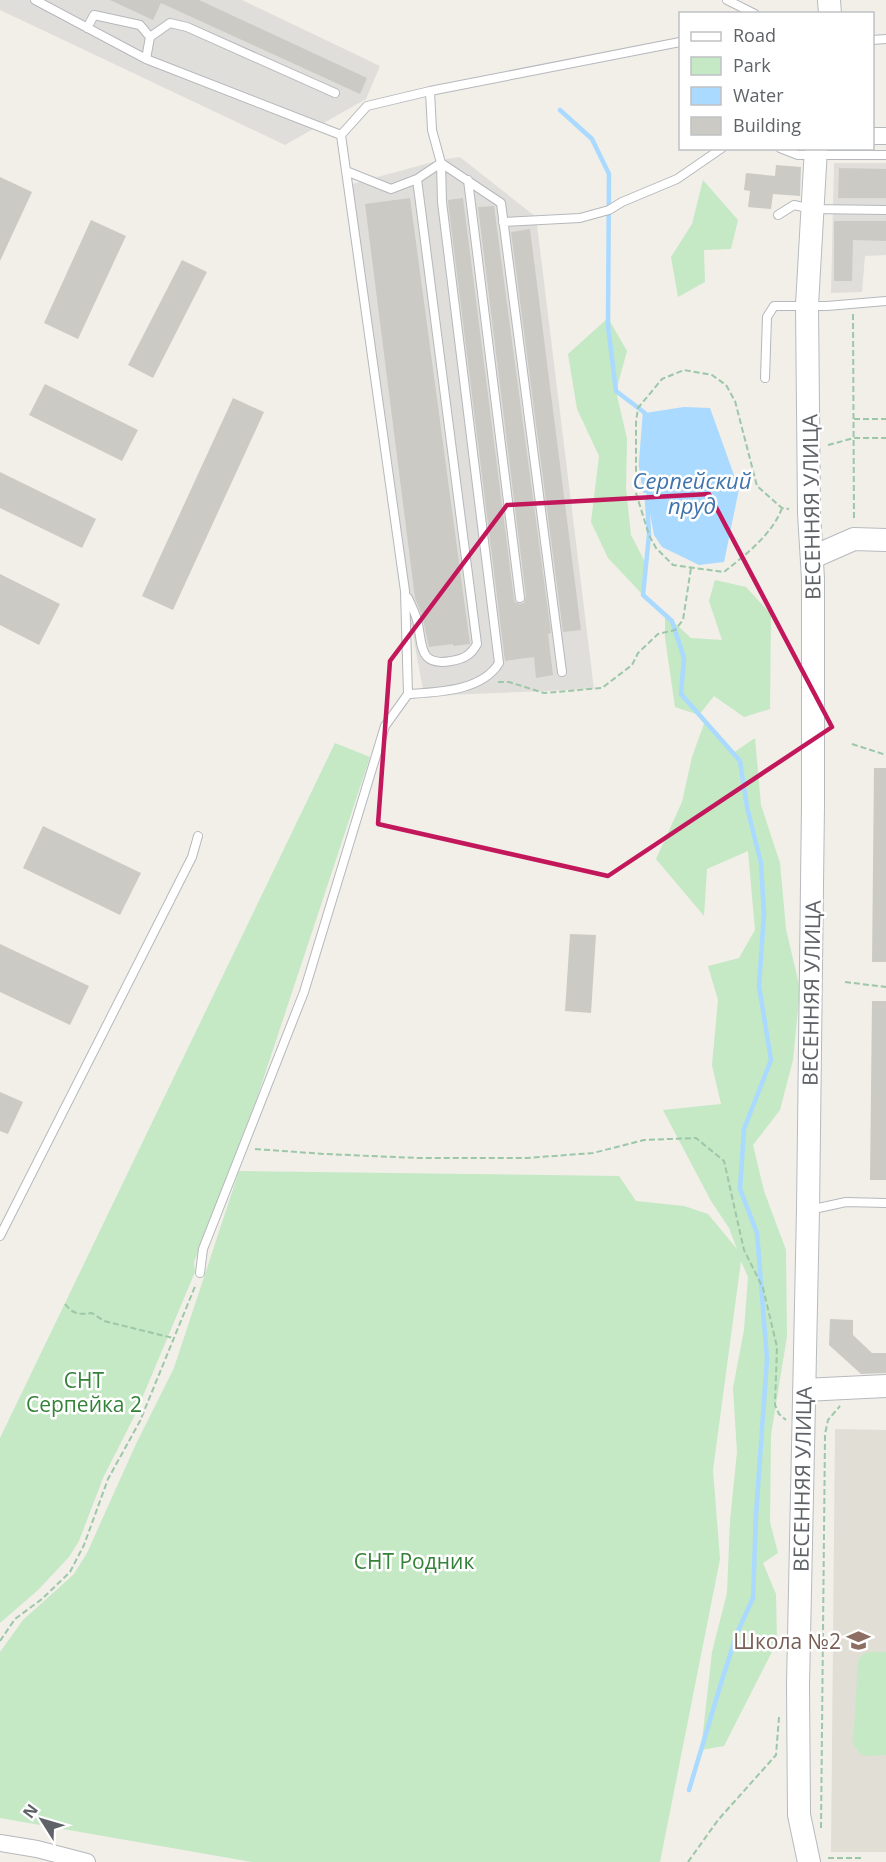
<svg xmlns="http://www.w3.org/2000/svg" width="886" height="1862" viewBox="0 0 886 1862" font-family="'Open Sans',sans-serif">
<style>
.industrial{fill:#e0deda}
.education{fill:#e1ded6}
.green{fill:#c5e8c5}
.water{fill:#aadaff}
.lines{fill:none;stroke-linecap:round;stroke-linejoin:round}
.stream{stroke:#aadaff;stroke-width:4.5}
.building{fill:#cccac5}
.lane-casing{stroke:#b5b8bc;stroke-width:10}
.street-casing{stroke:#b5b8bc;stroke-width:18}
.secondary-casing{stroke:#b6babf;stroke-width:24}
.path{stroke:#9cc7a9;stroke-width:2;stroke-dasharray:6 3;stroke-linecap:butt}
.lane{stroke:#fff;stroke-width:8}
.street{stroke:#fff;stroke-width:16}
.secondary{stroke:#fff;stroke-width:22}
.marked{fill:none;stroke:#c2185b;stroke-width:4.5;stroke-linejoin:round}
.labels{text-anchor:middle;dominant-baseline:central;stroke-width:5;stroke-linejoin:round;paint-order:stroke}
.street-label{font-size:21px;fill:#5f6368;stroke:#fff}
.park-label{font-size:21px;fill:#348238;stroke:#fff}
.education-label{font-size:21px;fill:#785e54;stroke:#fff;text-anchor:end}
.water-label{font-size:22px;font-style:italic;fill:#4174aa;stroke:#fff}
</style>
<rect width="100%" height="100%" fill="#f1efe8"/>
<!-- industrial -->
<path class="industrial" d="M0,0H242L380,66L366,99L285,145L0,10Z
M460,157L536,217L594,689L424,696L405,591L352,184L440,160Z
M834,163H886V255L865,256L862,292L831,293Z"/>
<!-- education -->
<path class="education" d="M835,1429L886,1430V1852H831Z"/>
<!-- green -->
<path class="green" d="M703,180L738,220L731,249L704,250L705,282L678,297L671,257L692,224Z
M608,318L627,351L616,391L627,439L626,488L631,535L646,564L643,595L608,558L591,522L599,456L577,409L568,354Z
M715,580L746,587L771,614L770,709L744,717L714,696L699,715L675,707L665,638V614L691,638L722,640L709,601Z
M705,721L733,753L755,738L761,805L780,863L786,929L800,989L793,1060L780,1110L753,1145L764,1191L786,1250L787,1336L771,1435L770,1522L778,1553L763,1563L776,1594L777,1642L724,1746L701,1750L712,1652L727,1593L730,1521L737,1452L733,1388L744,1330L748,1277L741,1261L713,1470L720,1559L660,1862H252L0,1818V1652L23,1620L74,1574L87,1553L136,1444L174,1368L239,1171L619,1176L636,1201L684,1206L708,1214L737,1249L729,1228L711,1201L663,1110L721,1104L712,1065L718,1000L708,966L739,958L755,930L748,851L707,869L704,916L656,859L682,802L692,757Z
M335,743L370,757L258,1095L194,1262L195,1272L135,1415L103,1478L79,1541L69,1557L38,1590L0,1623V1438Z
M867,1652H886V1755L863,1756L853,1745L858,1662L861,1656Z"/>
<!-- water -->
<path class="water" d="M684,407L710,408L739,489L724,562L699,565L662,547L654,535L641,465L645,413Z"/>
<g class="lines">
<!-- stream -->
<path class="stream" d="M560,110L592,139L609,174L608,326L616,391L645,413L641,465L645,491
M647,499L649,535L643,595L672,621L684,658L681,694L740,761L747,807L761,863L764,914L759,986L771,1060L744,1129L740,1189L757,1233L767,1359L756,1515L753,1598L737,1633L722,1680L689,1790"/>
</g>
<!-- building -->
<path class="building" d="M110,0H199L367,78L360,94L161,3L153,20Z
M776,165L801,167L800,196L773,194L771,209L748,207L750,191L744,190L746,173L775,176Z
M839,168L886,169V198H838Z
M0,177L32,192L0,261Z
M410,198L470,644L453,646V644L429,647L422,615L415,598L365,204Z
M463,198L514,599L515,602L520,604L524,603L526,597L478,207L494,206L551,633L548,634L553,675L536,678L534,657L505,661L448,202V200Z
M91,220L126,236L78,339L44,323Z
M834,221H886V241L853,240L852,281H834Z
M530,229L581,630L563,632L511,232Z
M182,260L207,272L153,378L128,365Z
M45,384L138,430L122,461L29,415Z
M233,398L264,412L173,610L142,596Z
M0,472L96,519L82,548L0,508Z
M0,574L60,604L39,645L0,625Z
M874,768H886V962H872Z
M43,826L141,873L120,915L23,868Z
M570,934L596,935L591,1013L565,1011Z
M0,944L89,986L70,1025L0,992Z
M872,1001H886V1180H870Z
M0,1092L23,1102L8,1134L0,1131Z
M830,1319L853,1320V1335L872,1353H886V1373L861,1374L829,1345Z"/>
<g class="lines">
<defs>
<path id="lane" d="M35,0L146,59L341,135L367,106L430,91L680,42
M727,0L755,14
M87,28L94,15L140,25L150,37L146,59
M150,37L170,23L187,27L335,93
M872,40L886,39
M780,148L798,155H886
M346,171L391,189L417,179L441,163L501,203L562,672
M468,180L520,598
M778,215L794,205L812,209L886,210
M503,222L580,218L609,210L622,202L677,179L722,148
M765,378L767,317L774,306H827L886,301
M408,598C411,605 415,612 417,620C423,643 417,667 451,661C464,659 471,655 477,644L417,179
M408,694C439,692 482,691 499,663L442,202L441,163L432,130L430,91
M809,1210L846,1202L886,1203
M0,1236L192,857L198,836
M200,1273L203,1249L304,992L385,726L408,694L405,591L341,135"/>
<path id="street" d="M872,136H886
M0,1843L37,1849L87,1862"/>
<path id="secondary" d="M829,0L830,14
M813,557L854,539L886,540
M804,1390L886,1386
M809,1862L799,1815L798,1685L808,1210L813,804V579L809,513L807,305L816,148"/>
</defs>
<!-- lane casing -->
<use href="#lane" class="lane-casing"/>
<!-- street casing -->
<use href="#street" class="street-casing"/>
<!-- secondary casing -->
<use href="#secondary" class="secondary-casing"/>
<!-- path -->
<path class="path" d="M853,314L854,521
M854,419H886
M828,445L854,438H886
M782,508C772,535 745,555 724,572L673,565L656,548L649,535L636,493V422L638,408L662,379L684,370L712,375L726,385L735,401L757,486L782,508L789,509
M498,682H509L544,693L602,688L632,665L638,653L658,634L675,630L683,620L691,568
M852,744L886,755
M845,982L886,987
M255,1149L325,1154L418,1158H527L593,1153L644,1140L696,1138L724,1161L744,1250L763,1288L777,1347L775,1405L779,1414L786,1420
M65,1304C73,1314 79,1315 92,1313L104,1321L173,1338
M0,1641L15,1619L42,1599L70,1572L84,1545L108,1479L140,1421L196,1284
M821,1828L825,1434L828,1420L840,1406
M828,1858H861
M688,1862L718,1820L776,1755L779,1717"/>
<!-- lane -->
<use href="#lane" class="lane"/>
<!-- street -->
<use href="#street" class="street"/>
<!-- secondary -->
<use href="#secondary" class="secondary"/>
</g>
<!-- marked area -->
<path class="marked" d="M709,494L832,727L608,876L378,824L390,661L507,505Z"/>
<!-- icons -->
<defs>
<symbol id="school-bare" viewBox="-9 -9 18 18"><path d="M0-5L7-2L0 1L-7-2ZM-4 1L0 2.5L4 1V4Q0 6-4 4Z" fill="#8d6e63" stroke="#fff" stroke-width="2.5" paint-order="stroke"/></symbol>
</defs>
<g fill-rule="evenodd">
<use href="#school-bare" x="842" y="1624" width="33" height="33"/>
</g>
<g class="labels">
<!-- street labels -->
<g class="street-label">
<text transform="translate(811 507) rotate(-91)">ВЕСЕННЯЯ УЛИЦА</text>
<text transform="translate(811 993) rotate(-89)">ВЕСЕННЯЯ УЛИЦА</text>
<text transform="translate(802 1479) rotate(-89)">ВЕСЕННЯЯ УЛИЦА</text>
</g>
<!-- park labels -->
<g class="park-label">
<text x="84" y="1380">СНТ<tspan x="84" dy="24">Серпейка 2</tspan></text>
<text x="414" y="1561">СНТ Родник</text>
</g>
<!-- education labels -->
<g class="education-label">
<text x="841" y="1641">Школа №2</text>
</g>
<!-- water labels -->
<g class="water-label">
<text x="692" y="480">Серпейский<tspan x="692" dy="25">пруд</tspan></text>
</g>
</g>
<!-- legend -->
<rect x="679" y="12" width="195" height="138" fill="#ffffff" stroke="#bfc1c3" stroke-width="1.5"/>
<rect x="691" y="32" width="30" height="9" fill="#ffffff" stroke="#bfc1c3" stroke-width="1.5"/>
<text x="733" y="42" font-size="18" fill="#5f6368">Road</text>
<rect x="691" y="57" width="30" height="18" fill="#c5e8c5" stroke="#bfc1c3" stroke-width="1.5"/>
<text x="733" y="72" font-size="18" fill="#5f6368">Park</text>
<rect x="691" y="87" width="30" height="18" fill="#aadaff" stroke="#bfc1c3" stroke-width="1.5"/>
<text x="733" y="102" font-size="18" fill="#5f6368">Water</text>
<rect x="691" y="117" width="30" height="18" fill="#cccac5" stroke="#bfc1c3" stroke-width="1.5"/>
<text x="733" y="132" font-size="18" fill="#5f6368">Building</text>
<!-- north arrow -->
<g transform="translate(42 1820) rotate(307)" stroke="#ffffff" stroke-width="4.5" paint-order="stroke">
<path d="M0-4.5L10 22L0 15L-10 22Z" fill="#5f6368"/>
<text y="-9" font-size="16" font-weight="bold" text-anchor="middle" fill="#5f6368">N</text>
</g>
</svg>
